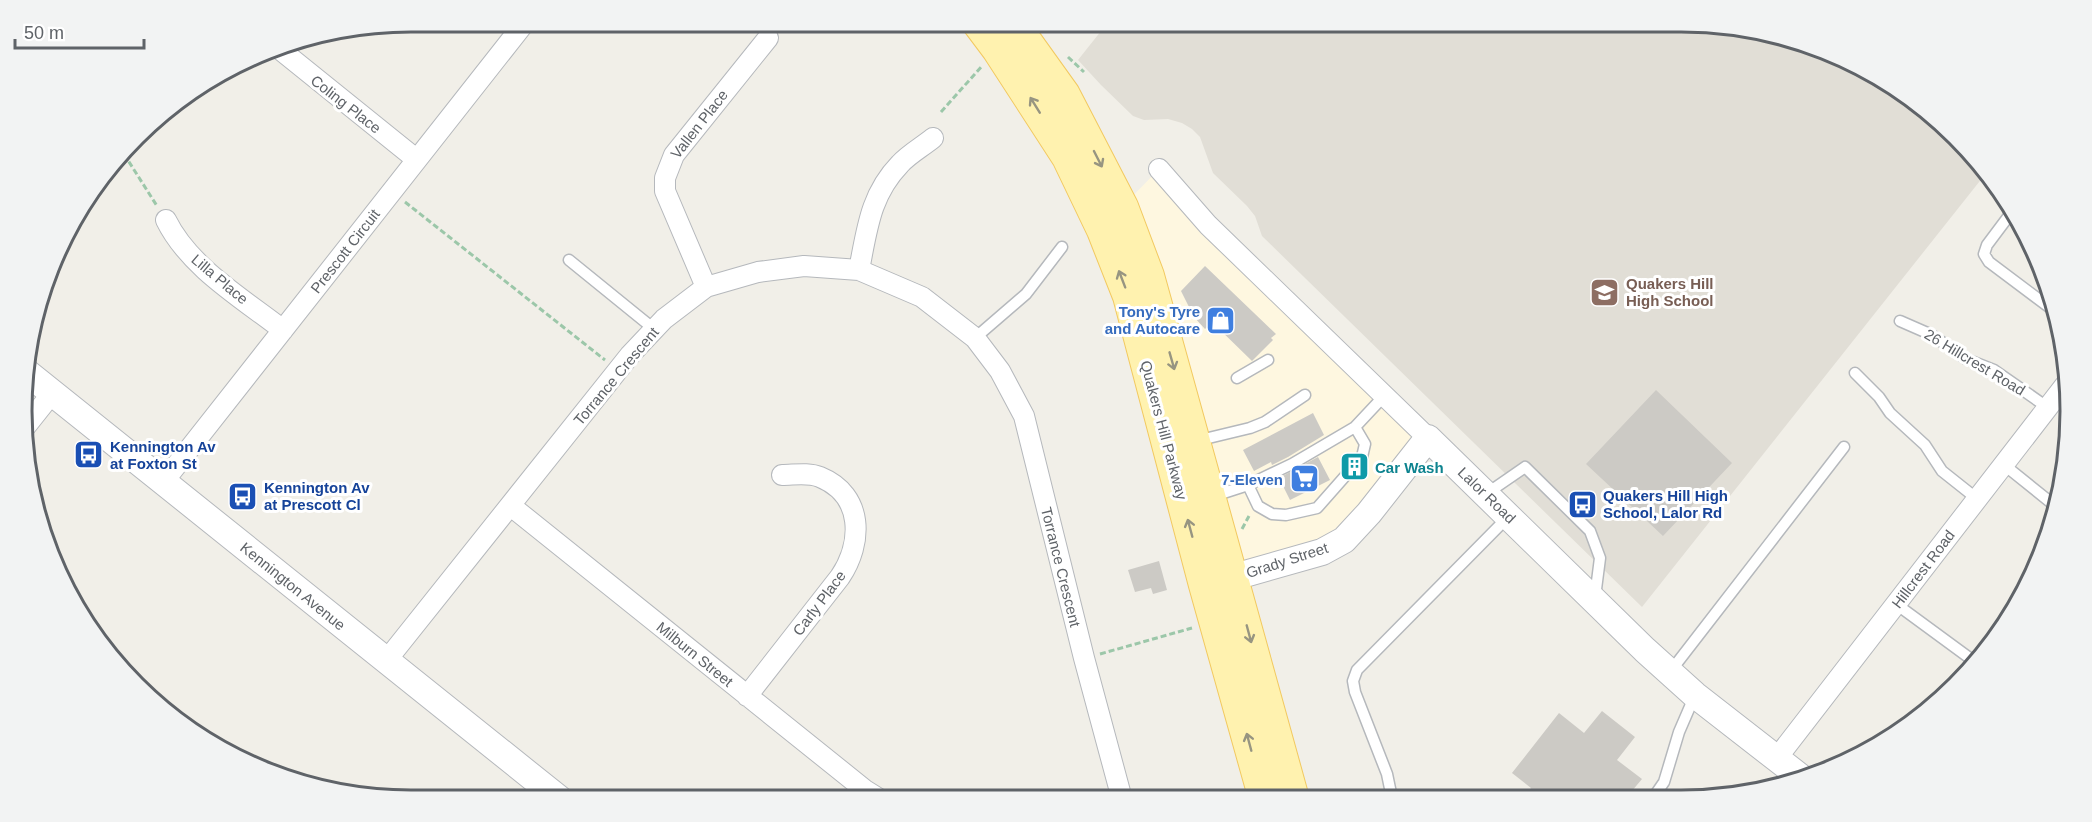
<svg xmlns="http://www.w3.org/2000/svg" width="2092" height="822" viewBox="0 0 2092 822" font-family="Arial,sans-serif">
<style>
.commercial{fill:#fef7e0}
.education{fill:#e1ded6}
.building{fill:#cccac5}
.lines{fill:none;stroke-linecap:round;stroke-linejoin:round}
.service-casing{stroke:#b5b8bc;stroke-width:13}
.minor-casing{stroke:#b5b8bc;stroke-width:22}
.tertiary-casing{stroke:#b5b8bc;stroke-width:28}
.primary-casing{stroke:#f2c960;stroke-width:34}
.path{stroke:#9cc7a9;stroke-width:3;stroke-dasharray:6 3;stroke-linecap:butt}
.service{stroke:#fff;stroke-width:10}
.minor{stroke:#fff;stroke-width:20}
.tertiary{stroke:#fff;stroke-width:26}
.primary{stroke:#fff2af;stroke-width:32}
.oneway{stroke:#979581}
.labels{text-anchor:middle;dominant-baseline:central;stroke-width:6;stroke-linejoin:round;paint-order:stroke}
.street-label{font-size:15px;fill:#5f6368;stroke:#fff}
.education-label{font-size:15px;font-weight:bold;fill:#785e54;stroke:#fff;text-anchor:start}
.shop-label{font-size:15px;font-weight:bold;fill:#366cbe;stroke:#fff;text-anchor:end}
.transit-label{font-size:15px;font-weight:bold;fill:#164399;stroke:#fff;text-anchor:start}
.culture-label{font-size:15px;font-weight:bold;fill:#0d838f;stroke:#fff;text-anchor:start}
.rim{fill:none;stroke:#5f6368;stroke-width:3}
</style>
<rect width="100%" height="100%" fill="#f1efe8"/>
<!-- commercial -->
<path class="commercial" d="M1159,169L1429,437L1344,540L1233,577L1122,207Z"/>
<!-- education -->
<path class="education" d="M1109,21H1681L1806,42L1938,118L1983,177L1642,607L1262,236L1255,216L1247,206L1213,173L1200,137L1192,129L1182,123L1168,119L1144,120L1133,116L1101,85L1078,60Z"/>
<!-- building -->
<path class="building" d="M1205,266L1276,334L1271,338L1273,340L1252,361L1212,322L1205,329L1194,317L1181,291Z
M1656,390L1732,463L1663,536L1586,464Z
M1313,413L1324,435L1288,457L1272,465L1271,462L1254,471L1243,450Z
M1318,457L1330,480L1290,500L1279,478Z
M1159,561L1167,590L1153,594L1151,588L1135,592L1128,570Z
M1602,711L1635,737L1617,760L1642,779L1626,798H1524L1531,788L1512,773L1559,713L1584,733Z"/>
<g class="lines">
<defs>
<path id="service" d="M2011,213L1987,245L1984,254L1989,262L2049,307
M569,260L654,329
M1900,321L1932,335L1966,359L1994,370L2047,407
M975,338L1026,294L1062,247
M1855,373L1879,397L1890,413L1925,445L1942,471L1976,498
M1237,378L1268,360
M1196,441L1250,428L1265,422L1305,395
M2003,464L2054,505
M1248,485L1258,506L1272,514L1286,515L1317,508L1362,457L1365,444L1355,427
M1486,494L1525,467L1590,531L1600,558L1595,597
M1211,497L1248,485L1292,464L1355,427L1385,395
M1896,604L1975,662
M1670,672L1844,447
M1392,798L1387,774L1355,692L1353,681L1357,670L1508,517
M1653,798L1664,782L1679,732L1695,695"/>
<path id="minor" d="M277,47L416,159
M1159,169L1208,225L1428,438
M166,220C189,267 242,298 283,330
M859,270C867,230 870,195 900,164C909,154 922,147 933,138
M706,287L665,191V178L674,155L768,38
M26,426L53,392
M164,481L526,21
M511,506L865,790L881,800
M386,661L630,355L664,319L706,287L758,272L804,266L859,270L922,297L975,338L1000,371L1024,416L1084,658L1122,799
M747,696L840,577C863,543 864,495 820,477C808,472 794,475 782,475
M1777,758L2069,380"/>
<path id="tertiary" d="M25,371L562,801
M1213,583L1322,552L1344,540L1369,513L1428,438L1645,650L1695,695L1803,779"/>
<path id="primary" d="M977,21L998,49L1068,157L1103,230L1129,296L1205,585L1265,799
M1011,21L1064,95L1122,207L1148,276L1293,799"/>
</defs>
<!-- service casing -->
<use href="#service" class="service-casing"/>
<!-- minor casing -->
<use href="#minor" class="minor-casing"/>
<!-- tertiary casing -->
<use href="#tertiary" class="tertiary-casing"/>
<!-- primary casing -->
<use href="#primary" class="primary-casing"/>
<!-- path -->
<path class="path" d="M1068,57L1084,72
M941,112L982,66
M124,154L157,206
M405,202L605,360
M1242,529L1249,516
M1100,654L1192,628"/>
<!-- service -->
<use href="#service" class="service"/>
<!-- minor -->
<use href="#minor" class="minor"/>
<!-- tertiary -->
<use href="#tertiary" class="tertiary"/>
<!-- primary -->
<use href="#primary" class="primary"/>
</g>
<!-- one-way arrows -->
<defs><path id="oneway-shaft" d="M-6 0H5M1.5-3L5.5 0L1.5 3" fill="none" stroke-width="1.6" stroke-linecap="round" stroke-linejoin="round" transform="scale(1.5)"/></defs>
<g class="oneway">
<use href="#oneway-shaft" transform="translate(1035 105) rotate(-122)"/>
<use href="#oneway-shaft" transform="translate(1098 159) rotate(63)"/>
<use href="#oneway-shaft" transform="translate(1122 279) rotate(-111)"/>
<use href="#oneway-shaft" transform="translate(1172 361) rotate(74)"/>
<use href="#oneway-shaft" transform="translate(1190 528) rotate(-105)"/>
<use href="#oneway-shaft" transform="translate(1249 634) rotate(75)"/>
<use href="#oneway-shaft" transform="translate(1249 742) rotate(-105)"/>
</g>
<!-- icons -->
<defs>
<symbol id="school-square" viewBox="-11 -11 22 22"><rect x="-9" y="-9" width="18" height="18" rx="4" fill="#8d6e63" stroke="#fff"/><path d="M0-5L7-2L0 1L-7-2ZM-4 1L0 2.5L4 1V4Q0 6-4 4Z" fill="#fff"/></symbol>
<symbol id="shop-square" viewBox="-11 -11 22 22"><rect x="-9" y="-9" width="18" height="18" rx="4" fill="#3f7fe0" stroke="#fff"/><path d="M-5-2.5h2.3a2.7 3.5 0 0 1 5.4 0H5L5.5 6h-11ZM-1.5-2.5h3a1.5 2.3 0 0 0-3 0Z" fill="#fff"/></symbol>
<symbol id="bus-square" viewBox="-11 -11 22 22"><rect x="-9" y="-9" width="18" height="18" rx="4" fill="#1a4fb4" stroke="#fff"/><path d="M-5-6H5V4H4V6H2V4H-2V6H-4V4H-5ZM-3.5-4V0h7V-4ZM-3.5 1.2v1.5H-2V1.2ZM2 1.2v1.5H3.5V1.2Z" fill="#fff"/></symbol>
<symbol id="building-square" viewBox="-11 -11 22 22"><rect x="-9" y="-9" width="18" height="18" rx="4" fill="#0f9aa8" stroke="#fff"/><path d="M-4-6H4V6H1V3H-1V6H-4ZM-2.5-4.3h1.7v1.8h-1.7ZM.8-4.3h1.7v1.8H.8ZM-2.5-1h1.7V.8h-1.7ZM.8-1h1.7V.8H.8Z" fill="#fff"/></symbol>
<symbol id="supermarket-square" viewBox="-11 -11 22 22"><rect x="-9" y="-9" width="18" height="18" rx="4" fill="#3f7fe0" stroke="#fff"/><path d="M-6-5.5h2.5l.6 2H6L4.5 2H-2.5L-4.4-4H-6ZM-1.5 3.2a1.3 1.3 0 1 0 .1 0ZM3 3.2a1.3 1.3 0 1 0 .1 0Z" fill="#fff"/></symbol>
</defs>
<g fill-rule="evenodd">
<use href="#school-square" x="1588" y="276" width="33" height="33"/>
<use href="#shop-square" x="1204" y="304" width="33" height="33"/>
<use href="#bus-square" x="72" y="438" width="33" height="33"/>
<use href="#building-square" x="1338" y="450" width="33" height="33"/>
<use href="#supermarket-square" x="1288" y="462" width="33" height="33"/>
<use href="#bus-square" x="226" y="480" width="33" height="33"/>
<use href="#bus-square" x="1566" y="488" width="33" height="33"/>
</g>
<g class="labels">
<!-- street labels -->
<g class="street-label">
<text transform="translate(346 104) rotate(38)">Coling Place</text>
<text transform="translate(699 124) rotate(-52)">Vallen Place</text>
<text transform="translate(345 251) rotate(-52)">Prescott Circuit</text>
<text transform="translate(220 279) rotate(40)">Lilla Place</text>
<text transform="translate(1975 362) rotate(31)">26 Hillcrest Road</text>
<text transform="translate(616 376) rotate(-50)">Torrance Crescent</text>
<text transform="translate(1164 430) rotate(75)">Quakers Hill Parkway</text>
<text transform="translate(1487 495) rotate(44)">Lalor Road</text>
<text transform="translate(1287 560) rotate(-18)">Grady Street</text>
<text transform="translate(1061 567) rotate(76)">Torrance Crescent</text>
<text transform="translate(1923 569) rotate(-53)">Hillcrest Road</text>
<text transform="translate(293 586) rotate(39)">Kennington Avenue</text>
<text transform="translate(819 603) rotate(-53)">Carly Place</text>
<text transform="translate(695 654) rotate(39)">Milburn Street</text>
</g>
<!-- education labels -->
<g class="education-label">
<text x="1626" y="283">Quakers Hill<tspan x="1626" dy="17">High School</tspan></text>
</g>
<!-- shop labels -->
<g class="shop-label">
<text x="1200" y="311">Tony's Tyre<tspan x="1200" dy="17">and Autocare</tspan></text>
<text x="1283" y="479">7-Eleven</text>
</g>
<!-- transit labels -->
<g class="transit-label">
<text x="110" y="446">Kennington Av<tspan x="110" dy="17">at Foxton St</tspan></text>
<text x="264" y="487">Kennington Av<tspan x="264" dy="17">at Prescott Cl</tspan></text>
<text x="1603" y="495">Quakers Hill High<tspan x="1603" dy="17">School, Lalor Rd</tspan></text>
</g>
<!-- culture labels -->
<g class="culture-label">
<text x="1375" y="467">Car Wash</text>
</g>
</g>
<!-- crop -->
<path d="M0 0H2092V822H0ZM411 32H1681A379 379 0 0 1 2060 411V411A379 379 0 0 1 1681 790H411A379 379 0 0 1 32 411V411A379 379 0 0 1 411 32Z" fill="#f2f3f3" fill-rule="evenodd"/>
<path class="rim" d="M411 32H1681A379 379 0 0 1 2060 411V411A379 379 0 0 1 1681 790H411A379 379 0 0 1 32 411V411A379 379 0 0 1 411 32Z"/>
<!-- scale -->
<path d="M15 39v9h129v-9" fill="none" stroke="#5f6368" stroke-width="3"/>
<text x="24" y="39" font-size="18" fill="#5f6368" stroke="#ffffff" stroke-width="4.5" paint-order="stroke">50 m</text>
</svg>
